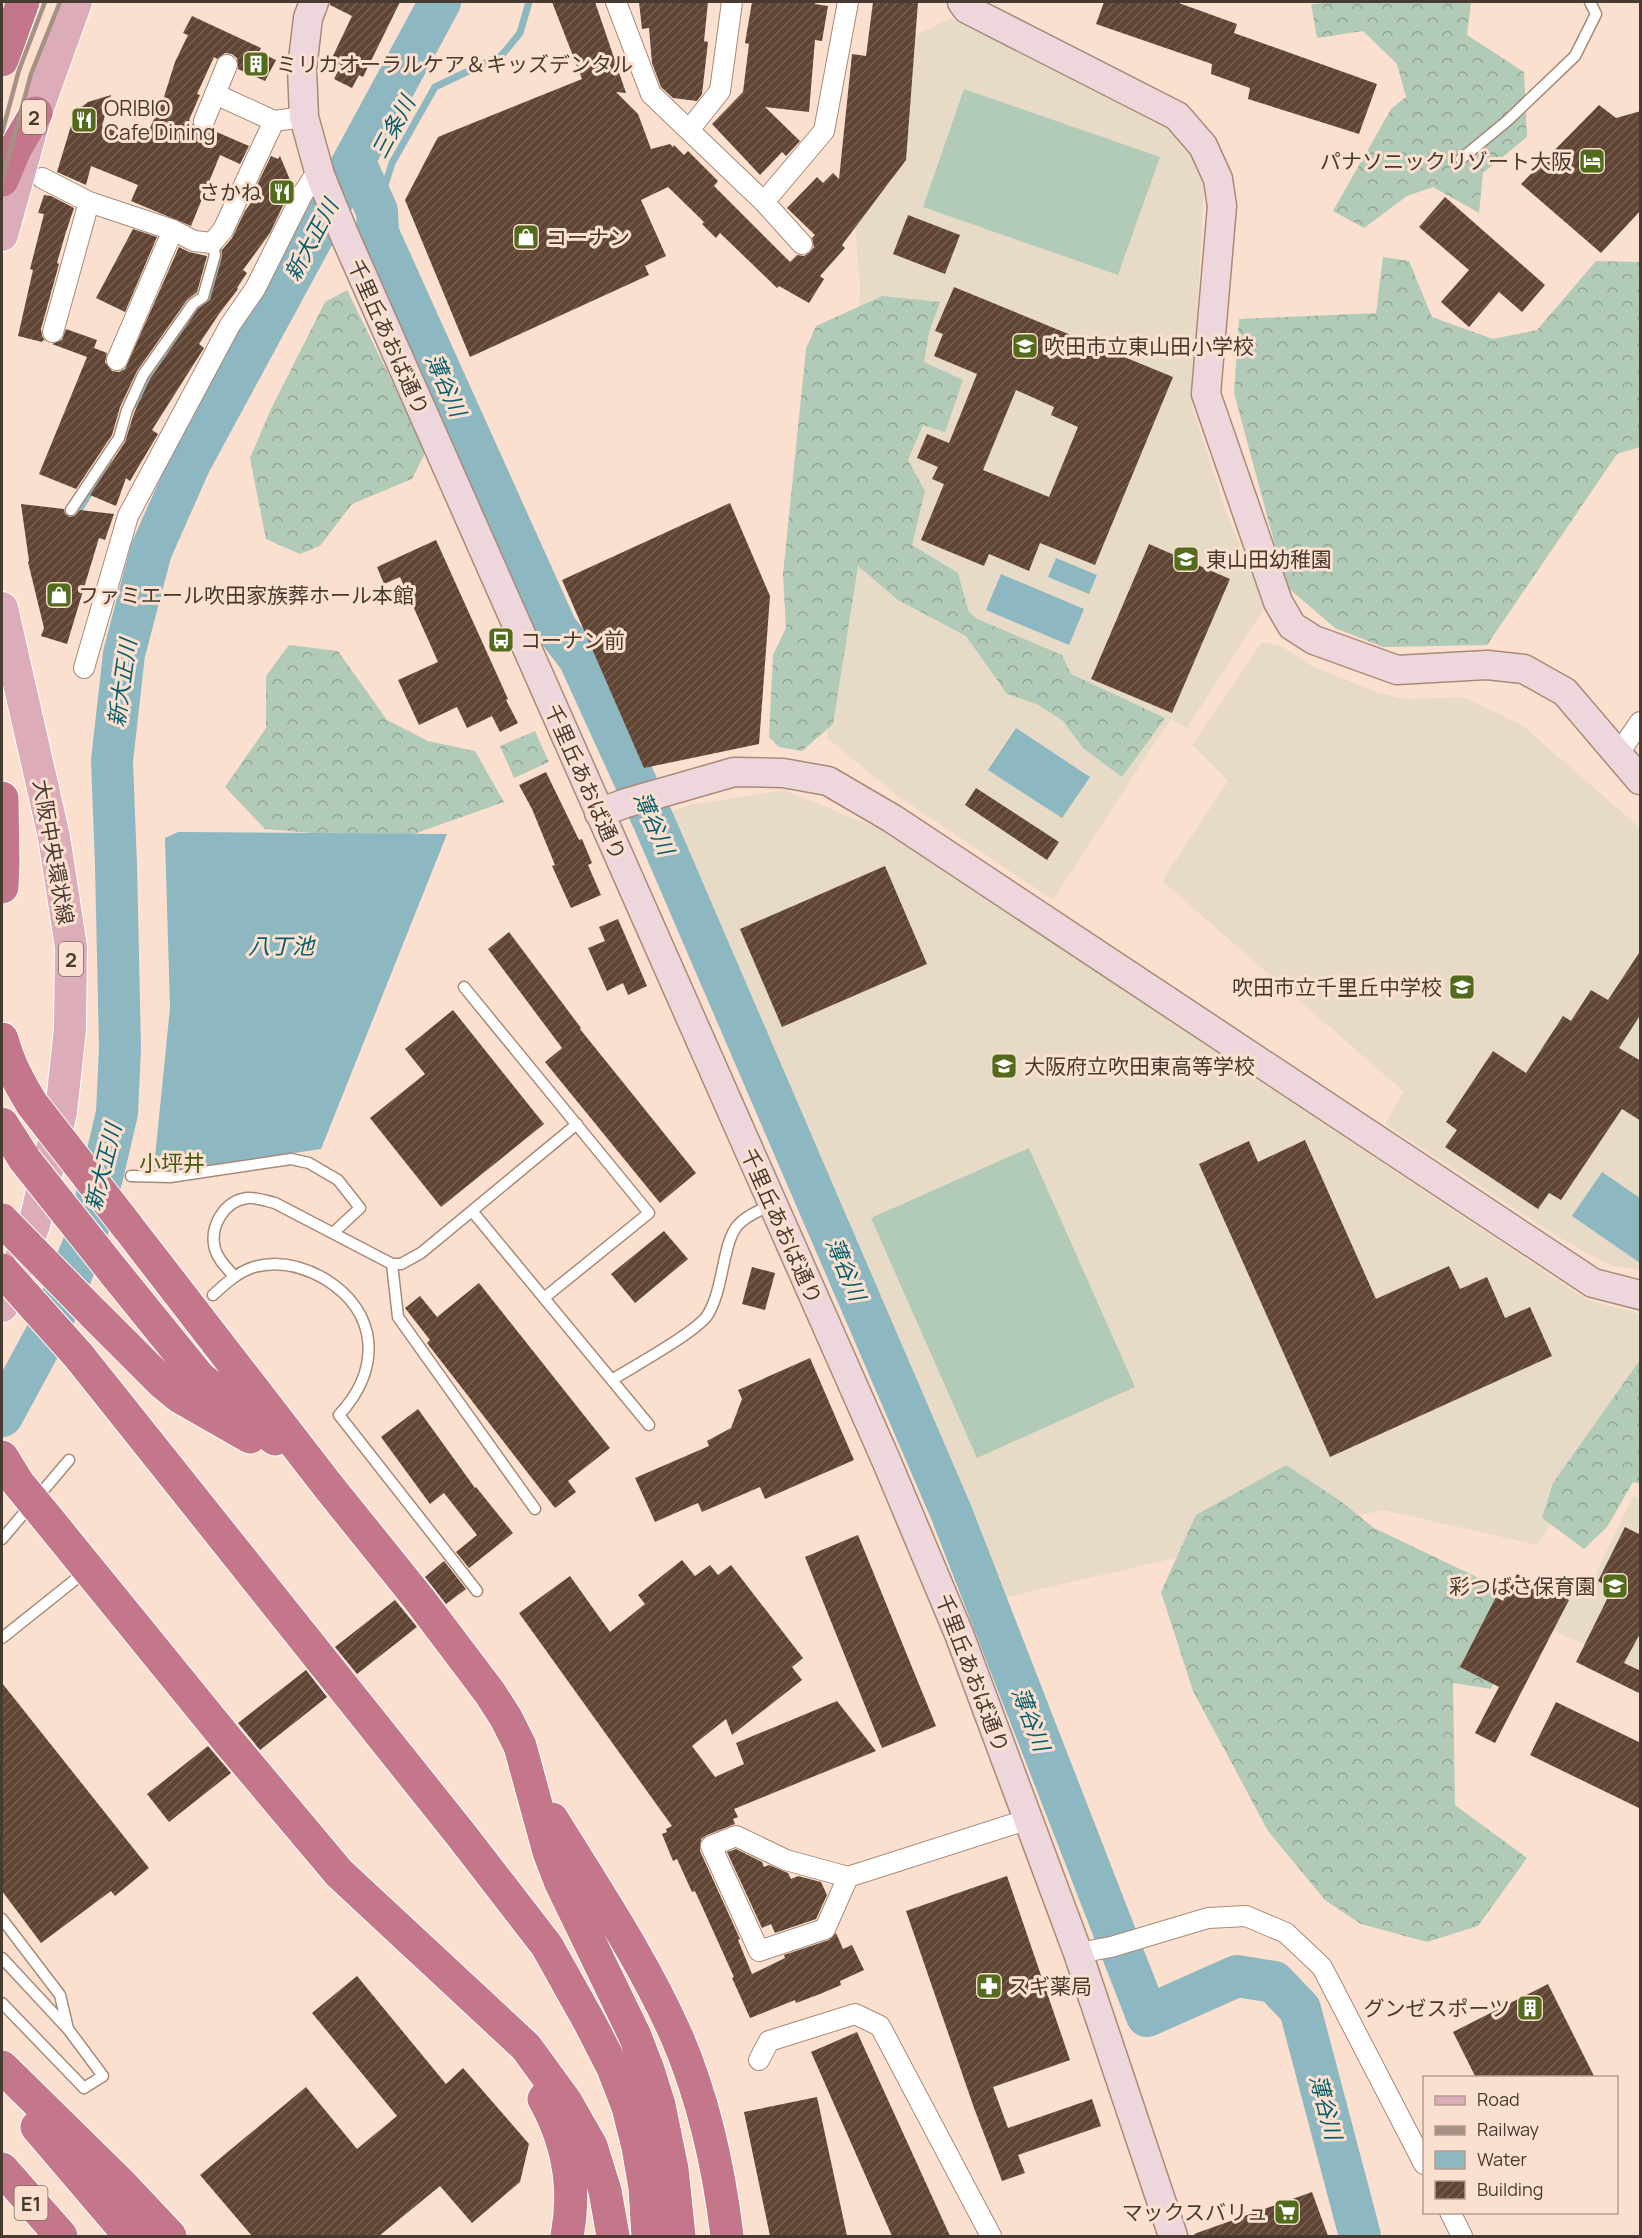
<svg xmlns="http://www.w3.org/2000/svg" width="1642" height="2238" viewBox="0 0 1642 2238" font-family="Manrope,'Noto Sans JP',sans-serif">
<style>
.education{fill:#e7dbc7}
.forest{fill:url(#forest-crowns)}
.pitch{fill:#b2cab8}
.water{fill:#8db7c1}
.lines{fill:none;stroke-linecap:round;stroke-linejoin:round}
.stream{stroke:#8db7c1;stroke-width:7}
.river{stroke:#8db7c1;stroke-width:42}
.building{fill:url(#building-hatch);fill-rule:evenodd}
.lane-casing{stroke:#a98a77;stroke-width:13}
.street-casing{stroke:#a98a77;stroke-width:22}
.secondary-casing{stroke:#a98a77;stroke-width:31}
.primary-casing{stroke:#fff;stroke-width:34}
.highway-casing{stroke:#fff;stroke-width:35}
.lane{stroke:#fff;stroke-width:10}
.street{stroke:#fff;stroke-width:20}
.secondary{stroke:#edd6dc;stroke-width:28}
.primary{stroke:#dcadb9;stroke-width:32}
.highway{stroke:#c4778b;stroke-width:33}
.rail{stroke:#a69184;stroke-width:4.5}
.highway-bridge-casing{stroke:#fff;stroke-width:35;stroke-linecap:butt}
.highway-bridge{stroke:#c4778b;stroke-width:33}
.labels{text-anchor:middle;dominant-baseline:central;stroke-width:6;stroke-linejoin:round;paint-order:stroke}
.shield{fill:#fbe0cf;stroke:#7d6c60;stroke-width:1.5}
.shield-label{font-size:20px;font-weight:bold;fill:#473a31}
.poi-label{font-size:21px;fill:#473a31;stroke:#fbe0cf;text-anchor:start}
.street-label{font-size:21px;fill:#473a31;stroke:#fbe0cf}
.water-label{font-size:22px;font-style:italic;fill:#065f6e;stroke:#fbe0cf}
.neighbourhood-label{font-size:22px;fill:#455b12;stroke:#fbe0cf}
</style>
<defs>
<pattern id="forest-crowns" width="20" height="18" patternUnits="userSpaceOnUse" patternTransform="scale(1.5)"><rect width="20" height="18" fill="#b2cab8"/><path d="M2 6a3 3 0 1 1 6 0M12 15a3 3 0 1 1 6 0" fill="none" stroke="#93a596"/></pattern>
<pattern id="building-hatch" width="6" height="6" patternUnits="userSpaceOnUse" patternTransform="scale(1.5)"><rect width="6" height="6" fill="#614534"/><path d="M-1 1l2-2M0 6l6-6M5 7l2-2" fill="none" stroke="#765e50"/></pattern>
</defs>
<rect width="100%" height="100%" fill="#fbe0cf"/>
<!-- education -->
<path class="education" d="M950,18L1167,128L1194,160L1204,188L1192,406L1226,511L1265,607L1187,728L1171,720L1152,747L1053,900L899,797L827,738L860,286L855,226L894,179L908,39Z
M1262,642L1281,646L1310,665L1376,692L1404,699L1464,697L1523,726L1640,828V1270L1612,1266L1568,1243L1385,1124L1404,1092L1162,881L1228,781L1192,745Z
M784,790L890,833L1587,1300L1640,1314V1387L1537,1545L1383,1510L1002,1598L660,816L689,805Z
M1633,1496L1640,1499V1672L1522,1615L1541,1575L1585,1596Z"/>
<!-- forest -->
<path class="forest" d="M1341,2H1471L1467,35L1524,72L1527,137L1483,173L1479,213L1433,187L1407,196L1364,228L1333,211L1391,109L1406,97L1397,64L1363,31L1317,38L1311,4Z
M1383,257L1409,261L1432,317L1493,339L1537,330L1596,261L1640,262V447L1617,454L1487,645L1383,647L1335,628L1286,586L1234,393L1239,319L1376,313Z
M347,290L426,451L412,479L352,504L320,546L300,554L266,539L250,458L271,409L325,302Z
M882,296L940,302L929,333L924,362L963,380L945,432L923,425L908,460L925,491L912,545L958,573L969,612L977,619L1062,655L1071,674L1165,718L1122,777L1083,748L1063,721L1037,704L1007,694L966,636L898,600L858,566L833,724L802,751L779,747L769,737L773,655L786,628L783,574L806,349L816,326Z
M289,645L338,651L387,720L428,741L475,751L504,802L397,840L265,829L225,787L266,728V676Z
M535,731L549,762L514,778L500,746Z
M1640,1360V1484L1633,1482L1607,1527L1584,1549L1542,1518L1553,1483Z
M1286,1465L1339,1500L1374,1528L1483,1580L1516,1631L1491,1689L1453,1683L1455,1805L1527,1858L1478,1926L1427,1942L1361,1924L1325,1900L1268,1831L1193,1691L1161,1592L1196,1515Z"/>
<!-- pitch -->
<path class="pitch" d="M964,89L1160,157L1118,275L923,207Z
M1029,1148L1135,1387L977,1458L871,1218Z"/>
<!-- water -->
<path class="water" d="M1056,558L1097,575L1089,594L1048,577Z
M1001,574L1084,609L1069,645L986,610Z
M1016,728L1090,777L1062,818L988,770Z
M178,832L447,834L321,1149L162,1173L154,1167L170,1008L165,838Z
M1602,1172L1640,1198V1263L1572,1216Z"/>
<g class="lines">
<!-- stream -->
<path class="stream" d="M377,211L392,163L435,87L502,55L520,33L529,2
M134,405L198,309C211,297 223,270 220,252
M74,518L109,462"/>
<!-- river -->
<path class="river" d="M355,162L377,211L378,233L556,628L579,658L653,820L951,1512L1147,2016L1237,1976L1274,1982L1300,2009L1360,2236
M2,1416L47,1333L83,1246L102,1177L117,1113L120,1048L116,865L112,761L124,654L151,551L190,463L440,2"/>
</g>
<!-- building -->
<path class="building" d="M330,2H400L363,77L359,75L352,88L334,79L341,65L331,60L352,16L330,5Z
M552,2H595L626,93L616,92L638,114L651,149L670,144L673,147L674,145L684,155L688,151L718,181L714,186L790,262L797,255L804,256L810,252L814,247L812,238L815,235L787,208L817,177L823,183L833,173L839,179L852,54L866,56L873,2H918L906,160L842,245L845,248L820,276L824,279L809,303L779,286L777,288L720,233L716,238L702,224L704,222L668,187L641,200L666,256L645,266L649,275L470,357L405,200L438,137L582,79Z
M639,2H708L704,41L708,42L702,94L697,101L673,98L661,87L652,63L649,28L642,29Z
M752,2H816L815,4L828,6L822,41L815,40L809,112L765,107L800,141L786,156L782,152L760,175L712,124L743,92L749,44L745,43Z
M1104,2H1176L1237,24L1234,33L1377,84L1359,134L1248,99L1250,88L1211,74L1212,64L1096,24Z
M192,16L261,48L259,52L276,60L265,81L238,69L237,58L232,54L225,53L217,59L214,57L197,94L200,95L189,120L199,132L205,133L212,130L249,146L240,164L220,155L191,226L131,201L138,185L91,166L86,185L57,172L73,119L79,109L88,102L111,95L102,126L143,142L162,103L175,62L188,35L183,33Z
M1599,105L1616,118L1641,111V210L1601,253L1521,184Z
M271,156L278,159L280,156L293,187L284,197L286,199L270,233L243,270L247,273L237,288L238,289L219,314L199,344L204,348L152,430L158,434L130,481L126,478L116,506L90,495L125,442L134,413L150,379L198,309L210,300L222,257V250L232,238L245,211L261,189L257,185Z
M44,195L51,196L74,208L65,235L57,263L59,264L41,329L42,336L45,341L43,340L42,342L18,336L33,270L30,269L44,214L38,213Z
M1445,197L1545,285L1522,312L1499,292L1469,327L1441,302L1469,270L1419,227Z
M908,215L960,235L945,274L893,254Z
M133,229L157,237L125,312L96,298Z
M179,247L189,252L207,256L197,292L187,300L137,371L120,407L112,435L76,489L39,474L87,357L52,344L62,340L66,329L97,340L94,348L107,353L105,362L112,371L119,372L125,369Z
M954,287L1173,377L1095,565L1040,543L1029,571L989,554L984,566L921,540L944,484L932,479L938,467L917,458L927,434L949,443L977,374L934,356L943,334L935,331ZM1016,390L1054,407L1051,415L1078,427L1049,497L983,470Z
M730,503L770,596L759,744L644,768L562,580Z
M21,504L64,509L65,514L70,517L75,516L80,510L114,514L105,540L99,538L67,644L41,636L44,628L28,562L29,561Z
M436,540L508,699L506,700L518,723L500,732L492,716L467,728L457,707L419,725L398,680L438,662L400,577L384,584L377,567Z
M1149,544L1230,579L1172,713L1091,679Z
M546,772L579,840L582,839L592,863L588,865L601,895L571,908L552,866L555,865L532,809L519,785Z
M976,788L1059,842L1047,860L965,805Z
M885,866L927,964L782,1027L740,929Z
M618,919L647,986L628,995L623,983L607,991L588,948L605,941L599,927Z
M509,932L581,1028L580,1029L696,1173L660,1203L545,1062L562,1048L488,949Z
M1641,950V1014L1619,1048L1641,1061V1121L1622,1109L1561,1200L1549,1193L1538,1209L1445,1147L1457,1130L1446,1122L1493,1051L1526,1073L1563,1016L1571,1021L1591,990L1608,1000Z
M453,1010L544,1124L441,1207L370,1118L425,1074L405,1049Z
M1305,1140L1376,1299L1449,1266L1460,1289L1487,1277L1505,1318L1530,1307L1552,1356L1330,1457L1199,1164L1249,1141L1258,1162Z
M664,1231L688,1259L635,1303L611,1274Z
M752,1267L775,1273L765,1310L742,1304Z
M479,1283L610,1448L568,1481L576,1492L555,1508L427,1343L430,1340L405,1308L420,1296L437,1317Z
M810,1358L854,1460L765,1499L760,1487L702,1512L698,1503L655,1522L635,1478L709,1446L707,1441L731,1428L742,1399L738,1390Z
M418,1409L475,1488L476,1487L513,1533L469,1568L456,1552L477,1535L444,1493L430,1504L381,1437Z
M1625,1527L1641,1535V1632L1624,1663L1641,1671V1694L1576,1662L1612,1589L1598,1581Z
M858,1535L936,1726L882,1748L805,1557Z
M682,1560L695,1576L710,1565L718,1575L731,1565L803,1658L792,1667L802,1680L732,1735L726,1719L692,1746L715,1777L744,1764L736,1743L837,1701L876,1751L734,1809L738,1817L733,1819L735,1824L707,1835L701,1839L700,1851L740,1939L738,1940L752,1974L785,1958L784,1955L829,1940L836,1933L843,1949L852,1945L864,1970L840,1981L841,1985L820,1994L796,2003L795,2000L750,2018L732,1978L734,1977L695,1891L692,1892L677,1859L673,1861L662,1834L667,1832L666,1829L672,1826L519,1613L570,1576L610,1632L645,1604L638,1595Z
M444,1561L466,1589L446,1604L425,1577Z
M1517,1574L1569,1600L1495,1743L1475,1733L1499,1687L1460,1667L1496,1597L1503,1601Z
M395,1600L417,1627L357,1674L335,1647Z
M306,1670L327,1697L260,1750L238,1723Z
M2,1683L149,1868L115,1896L111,1891L41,1943L2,1891Z
M1556,1702L1641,1743V1809L1530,1755Z
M208,1746L231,1773L169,1822L147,1794Z
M736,1849L762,1862L764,1867L769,1865L788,1873L791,1879L798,1876L821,1882L827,1895L816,1919L775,1933L771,1924L762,1928L727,1852Z
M1007,1876L1070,2060L993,2087L1008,2128L1092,2099L1101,2126L1018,2155L1025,2173L1002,2181L974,2108L906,1911Z
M357,1976L446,2084L463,2068L529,2144L520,2182L472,2223L440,2186L379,2236H252L200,2175L306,2087L357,2149L397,2116L312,2013Z
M1548,1984L1595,2078H1476L1453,2032Z
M857,2032L950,2236H892L811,2052Z
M817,2097L847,2236H770L744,2112Z
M1312,2192L1328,2236H1195L1194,2234Z"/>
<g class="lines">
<defs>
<path id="lane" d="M1461,159L1507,121L1575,56L1596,14L1590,2
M71,510L119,438L127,410L143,375L193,304L203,297L215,255L212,243
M464,987L649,1213L544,1298
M131,1176L170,1177L291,1159L309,1163L338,1180L360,1208L333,1233
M472,1211L649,1425
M392,1264L398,1317L535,1509
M234,1276C227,1268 218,1260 215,1249C209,1227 224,1201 247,1198C256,1197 266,1201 275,1203L392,1264H401L421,1253L577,1124
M213,1295C226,1283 238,1272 254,1267C279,1260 304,1267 325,1279C380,1313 381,1370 339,1415L477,1591
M612,1380C634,1366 693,1334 707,1316C724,1290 722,1243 738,1225C747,1215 761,1210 773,1204
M2,1539L69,1460
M2,1638L86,1571
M2,1919L60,1995L68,2029
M2,1958L68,2029L103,2076L84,2088L2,2003"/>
<path id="street" d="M616,2L651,94L764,202L824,131L848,2
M215,94L274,121
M204,121L227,65
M689,130L720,91L732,2
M42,178L89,202L173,230L194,241L212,243L223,230L274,121L304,117
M764,202L802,244
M53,332L89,202
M117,360L173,230
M84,668L128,516L230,325L255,289L302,195L319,169
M1619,753L1640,722
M848,1877L825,1929L759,1951L711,1846L736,1836L786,1860L848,1877L1029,1819
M1078,1953L1111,1947L1208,1918L1246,1916L1286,1933L1322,1967L1424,2164
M759,2060L769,2041L855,2014L880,2026L991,2236
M1450,2212L1462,2236"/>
<path id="secondary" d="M314,2L308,18L302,68L304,117L320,175L344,234L886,1460L959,1634L1078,1953L1173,2236
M962,2L967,9L1177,116L1203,146L1218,179L1222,206L1206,394L1278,602L1292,626L1314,640L1397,670L1487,665L1524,669L1565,692L1640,780
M599,813L626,803L734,772L783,773L828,781L893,819L1593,1283L1640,1295"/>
<path id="primary" d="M2,235L36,113L76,2
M2,608L54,837L71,947L70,1029L61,1112L34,1225L2,1306"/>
<path id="highway" d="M2,60L23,2
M2,180L15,149L36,113
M2,798L3,863L2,887
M2,1039C8,1063 19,1083 32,1104
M2,1124L25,1160
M127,1226L328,1486L419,1599L490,1693L506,1718L520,1746L549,1852L560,1881L635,2036L648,2070L659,2105L672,2169L679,2236
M114,1272L199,1377L275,1439
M93,1313L164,1384L180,1397L250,1437
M78,1355L462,1836L547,1946L590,2023L613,2068L628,2107L638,2147L645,2188L648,2236
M2,1457L18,1483
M46,1517L229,1742L339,1873L526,2047L566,2102L591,2146L605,2191L613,2236
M552,1819C596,1890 643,1960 677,2037C704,2100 719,2169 727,2236
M2,2067L122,2185L170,2236
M544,2099C568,2142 576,2189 567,2236
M37,2127L130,2236
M2,2169L61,2236"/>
</defs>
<!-- lane casing -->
<use href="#lane" class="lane-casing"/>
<!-- street casing -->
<use href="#street" class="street-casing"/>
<!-- secondary casing -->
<use href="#secondary" class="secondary-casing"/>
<!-- primary casing -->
<use href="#primary" class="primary-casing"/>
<!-- highway casing -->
<use href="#highway" class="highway-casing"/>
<!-- lane -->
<use href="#lane" class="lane"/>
<!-- street -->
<use href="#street" class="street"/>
<!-- secondary -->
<use href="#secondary" class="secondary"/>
<!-- primary -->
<use href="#primary" class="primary"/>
<!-- highway -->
<use href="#highway" class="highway"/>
<!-- rail -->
<path class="rail" d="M2,133L19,70L45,2
M2,181L31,74L60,2"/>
<defs>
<path id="highway-bridge" d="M32,1104L127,1226
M25,1160L114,1272
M2,1220L93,1313
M2,1270L78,1355
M18,1483L46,1517"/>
</defs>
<!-- highway-bridge casing -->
<use href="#highway-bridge" class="highway-bridge-casing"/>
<!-- highway-bridge -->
<use href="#highway-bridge" class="highway-bridge"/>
</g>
<!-- icons -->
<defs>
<symbol id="building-square" viewBox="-11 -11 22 22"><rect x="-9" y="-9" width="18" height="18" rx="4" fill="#526b1c" stroke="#fbe0cf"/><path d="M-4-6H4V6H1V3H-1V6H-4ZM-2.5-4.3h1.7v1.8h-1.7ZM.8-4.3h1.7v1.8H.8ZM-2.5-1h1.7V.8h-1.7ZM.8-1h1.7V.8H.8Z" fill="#fff"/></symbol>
<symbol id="restaurant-square" viewBox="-11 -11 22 22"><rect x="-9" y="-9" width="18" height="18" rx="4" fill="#526b1c" stroke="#fbe0cf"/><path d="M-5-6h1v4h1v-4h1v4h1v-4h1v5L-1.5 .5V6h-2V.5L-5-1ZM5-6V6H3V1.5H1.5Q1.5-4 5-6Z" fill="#fff"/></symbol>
<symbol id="hotel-square" viewBox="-11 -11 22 22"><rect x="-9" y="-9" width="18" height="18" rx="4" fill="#526b1c" stroke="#fbe0cf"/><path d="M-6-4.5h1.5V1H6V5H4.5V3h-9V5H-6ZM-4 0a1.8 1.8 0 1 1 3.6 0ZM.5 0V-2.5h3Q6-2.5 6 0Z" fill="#fff"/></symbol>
<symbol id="shop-square" viewBox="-11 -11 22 22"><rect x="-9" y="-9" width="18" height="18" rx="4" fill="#526b1c" stroke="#fbe0cf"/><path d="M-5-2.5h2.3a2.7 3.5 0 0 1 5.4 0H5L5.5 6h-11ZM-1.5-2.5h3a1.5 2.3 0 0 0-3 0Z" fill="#fff"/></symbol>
<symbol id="school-square" viewBox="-11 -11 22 22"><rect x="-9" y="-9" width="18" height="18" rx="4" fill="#526b1c" stroke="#fbe0cf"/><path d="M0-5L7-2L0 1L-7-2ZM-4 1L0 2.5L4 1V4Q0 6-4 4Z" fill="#fff"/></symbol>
<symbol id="bus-square" viewBox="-11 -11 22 22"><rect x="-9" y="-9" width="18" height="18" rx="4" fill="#526b1c" stroke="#fbe0cf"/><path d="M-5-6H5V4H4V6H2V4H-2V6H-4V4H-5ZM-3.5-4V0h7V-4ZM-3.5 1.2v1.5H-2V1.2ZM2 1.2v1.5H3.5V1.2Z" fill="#fff"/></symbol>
<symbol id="pharmacy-square" viewBox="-11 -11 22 22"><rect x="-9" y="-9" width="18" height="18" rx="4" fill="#526b1c" stroke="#fbe0cf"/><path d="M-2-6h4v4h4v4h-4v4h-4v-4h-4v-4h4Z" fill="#fff"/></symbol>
<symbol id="supermarket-square" viewBox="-11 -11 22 22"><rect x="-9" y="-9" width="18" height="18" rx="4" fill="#526b1c" stroke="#fbe0cf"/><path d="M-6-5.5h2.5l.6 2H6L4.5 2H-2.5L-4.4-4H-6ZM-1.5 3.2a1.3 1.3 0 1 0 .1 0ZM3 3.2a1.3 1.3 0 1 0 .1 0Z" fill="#fff"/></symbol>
</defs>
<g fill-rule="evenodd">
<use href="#building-square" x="241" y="49" width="30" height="30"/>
<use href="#restaurant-square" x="69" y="105" width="30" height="30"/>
<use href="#hotel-square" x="1577" y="146" width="30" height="30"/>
<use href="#restaurant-square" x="267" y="177" width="30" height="30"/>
<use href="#shop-square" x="511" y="222" width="30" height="30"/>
<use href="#school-square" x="1010" y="331" width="30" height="30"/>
<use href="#school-square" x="1171" y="544" width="30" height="30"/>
<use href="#shop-square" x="44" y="580" width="30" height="30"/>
<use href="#bus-square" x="486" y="625" width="30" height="30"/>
<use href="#school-square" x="1447" y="972" width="30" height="30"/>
<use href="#school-square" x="989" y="1051" width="30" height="30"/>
<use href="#school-square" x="1600" y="1571" width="30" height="30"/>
<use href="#pharmacy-square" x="974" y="1971" width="30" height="30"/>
<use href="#building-square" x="1515" y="1993" width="30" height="30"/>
<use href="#supermarket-square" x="1272" y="2197" width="30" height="30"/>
</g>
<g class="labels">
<!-- shield labels -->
<g class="shield">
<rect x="22" y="100" width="24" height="34" rx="4.5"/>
<rect x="59" y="942" width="24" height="34" rx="4.5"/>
<rect x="14.5" y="2186" width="33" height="34" rx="4.5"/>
</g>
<g class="shield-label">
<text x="34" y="117">2</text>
<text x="71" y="959">2</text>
<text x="31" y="2203">E1</text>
</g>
<!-- poi labels -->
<g class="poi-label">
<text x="276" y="64">ミリカオーラルケア＆キッズデンタル</text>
<text x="104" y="108">ORIBIO<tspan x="104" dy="24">Cafe Dining</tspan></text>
<text x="1572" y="161" text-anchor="end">パナソニックリゾート大阪</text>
<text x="262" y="192" text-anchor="end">さかね</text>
<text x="546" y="237">コーナン</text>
<text x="1044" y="346">吹田市立東山田小学校</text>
<text x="1206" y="559">東山田幼稚園</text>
<text x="78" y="595">ファミエール吹田家族葬ホール本館</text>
<text x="520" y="640">コーナン前</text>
<text x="1442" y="987" text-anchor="end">吹田市立千里丘中学校</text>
<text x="1024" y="1066">大阪府立吹田東高等学校</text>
<text x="1596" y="1586" text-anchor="end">彩つばさ保育園</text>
<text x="1008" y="1986">スギ薬局</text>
<text x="1510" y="2008" text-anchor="end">グンゼスポーツ</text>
<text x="1268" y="2212" text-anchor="end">マックスバリュ</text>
</g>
<!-- street labels -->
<g class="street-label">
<text transform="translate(389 337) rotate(66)">千里丘あおば通り</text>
<text transform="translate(586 782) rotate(66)">千里丘あおば通り</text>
<text transform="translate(54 852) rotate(80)">大阪中央環状線</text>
<text transform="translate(782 1226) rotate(66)">千里丘あおば通り</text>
<text transform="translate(973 1673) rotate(69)">千里丘あおば通り</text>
</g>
<!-- water labels -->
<g class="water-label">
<text transform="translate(393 127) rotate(-62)">三条川</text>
<text transform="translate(311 240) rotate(-62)">新大正川</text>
<text transform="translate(446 385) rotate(66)">薄谷川</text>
<text transform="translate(122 683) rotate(-82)">新大正川</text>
<text transform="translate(654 823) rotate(66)">薄谷川</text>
<text x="281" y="946">八丁池</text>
<text transform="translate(103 1167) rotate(-76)">新大正川</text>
<text transform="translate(846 1269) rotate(67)">薄谷川</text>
<text transform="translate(1031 1719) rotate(69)">薄谷川</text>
<text transform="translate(1326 2107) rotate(75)">薄谷川</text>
</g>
<!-- neighbourhood labels -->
<g class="neighbourhood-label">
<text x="172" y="1163">小坪井</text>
</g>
</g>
<!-- border -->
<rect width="1642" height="2238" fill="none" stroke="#473a31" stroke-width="6"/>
<!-- legend -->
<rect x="1423" y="2076" width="195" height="138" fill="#fbe0cf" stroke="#b39e90" stroke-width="1.5"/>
<rect x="1435" y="2096" width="30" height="9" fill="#dcadb9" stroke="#b39e90" stroke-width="1.5"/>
<text x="1477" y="2106" font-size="18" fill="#473a31">Road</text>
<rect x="1435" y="2126" width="30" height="9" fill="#a69184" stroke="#b39e90" stroke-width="1.5"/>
<text x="1477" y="2136" font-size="18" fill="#473a31">Railway</text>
<rect x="1435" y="2151" width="30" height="18" fill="#8db7c1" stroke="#b39e90" stroke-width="1.5"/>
<text x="1477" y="2166" font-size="18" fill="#473a31">Water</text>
<rect x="1435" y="2181" width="30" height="18" fill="url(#building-hatch)" stroke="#b39e90" stroke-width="1.5"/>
<text x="1477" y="2196" font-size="18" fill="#473a31">Building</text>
</svg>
